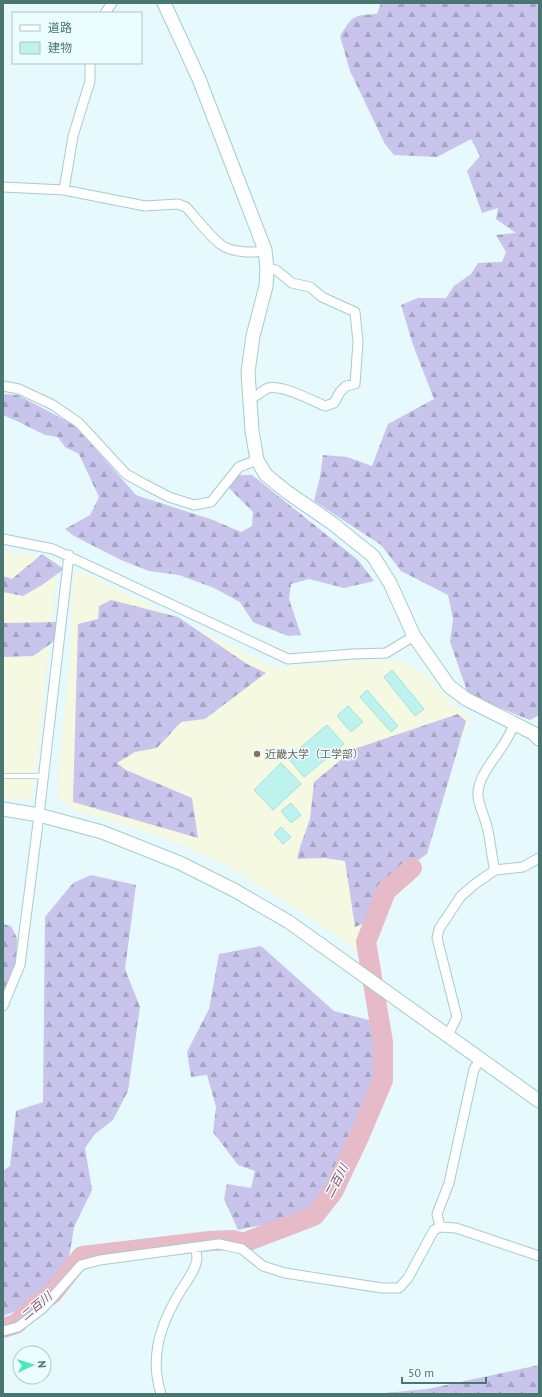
<svg xmlns="http://www.w3.org/2000/svg" width="542" height="1397" viewBox="0 0 542 1397" font-family="'PT Sans','Noto Sans JP',sans-serif">
<style>
.education{fill:#f5f9e2}
.forest{fill:url(#forest-firs)}
.lines{fill:none;stroke-linecap:round;stroke-linejoin:round}
.river{stroke:#e7bac8;stroke-width:20}
.building{fill:#bdf2ee;stroke:#9de5de}
.lane-casing{stroke:#a9ccca;stroke-width:6}
.street-casing{stroke:#a9ccca;stroke-width:11}
.secondary-casing{stroke:#a4cdcb;stroke-width:15}
.lane{stroke:#fff;stroke-width:4.5}
.street{stroke:#fff;stroke-width:9}
.secondary{stroke:#fff;stroke-width:13}
.education-dot{fill:#8d6e63;stroke:#ecfdff;stroke-width:1.5}
.labels{text-anchor:middle;dominant-baseline:central;stroke-width:3;stroke-linejoin:round;paint-order:stroke}
.education-label{font-size:11px;fill:#785e54;stroke:#ecfdff;text-anchor:start}
.water-label{font-size:12px;font-style:italic;fill:#9f4c66;stroke:#ecfdff}
</style>
<defs>
<pattern id="forest-firs" width="22" height="20" patternUnits="userSpaceOnUse"><rect width="22" height="20" fill="#c8c4eb"/><path d="M5 1l3.5 6h-7zM16 11l3.5 6h-7z" fill="#a4a4c3"/></pattern>
</defs>
<rect width="100%" height="100%" fill="#e6f9fd"/>
<!-- education -->
<path class="education" d="M3,551L52,559L58,563L33,792L29,799L20,800L3,798Z
M80,571L270,665L280,668L343,662L389,660L404,663L427,676L452,704L472,718L363,939L362,954L328,929L257,884L219,862L181,845L140,830L71,809L59,798L57,790L71,644L73,580L75,574Z"/>
<!-- forest -->
<path class="forest" d="M381,3H539V715L530,720L490,704L467,691L450,642L453,619L448,595L401,571L381,545L314,501L320,477L323,455L347,457L372,466L388,424L434,399L413,345L401,305L418,298H446L454,286L471,274L478,263L502,262L506,252L496,235L516,233L496,219L498,208L482,213L467,171L480,156L471,139L437,157L394,155L385,144L350,71L340,36C353,16 352,15 377,14Z
M3,394L18,395L74,425L136,495L213,520L241,532L252,526L253,512L228,487L238,475H252L358,560L374,581L344,588L309,579L291,584L289,599L301,635L288,636L253,622L240,602L214,588L179,575L149,571L121,560L74,536L65,529L90,515L99,497L79,454L65,447L58,437L45,435L19,422L3,415Z
M42,554L64,569L42,585L23,596L3,592V576L12,579Z
M111,600L178,617L247,664L266,673L205,719L181,722L157,748L135,752L117,763L126,770L192,798L198,838L73,802L78,624L98,619L99,606Z
M56,622V640L33,656L3,657V623Z
M458,714L466,721L427,854L411,865L382,890L365,923L355,927L345,861L324,858L297,859L300,847L310,819L314,782L354,749Z
M91,875L136,885L125,969L140,1007L128,1091L113,1120L95,1134L85,1148L92,1190L74,1227L68,1264L54,1284L29,1306L3,1316V1171L10,1166L16,1111L43,1102L45,917L73,883Z
M3,924L11,926L17,938L16,963L3,996Z
M261,946L334,1011L380,1023L382,1065L367,1124L342,1179L310,1215L238,1230L224,1199L227,1184L251,1188L255,1171L238,1165L213,1132L216,1107L207,1075L191,1077L187,1052L209,1009L219,954Z
M539,1365V1394H374L428,1389Z"/>
<g class="lines">
<!-- river -->
<path class="river" d="M3,1328L16,1324L33,1307L52,1294L82,1256L210,1241L232,1240L243,1243L314,1216L333,1192L359,1137L383,1080V1042L366,942L386,891L412,868"/>
</g>
<!-- building -->
<path class="building" d="M392,670L424,709L415,716L384,677Z
M367,690L398,726L391,732L360,697Z
M348,706L363,722L351,732L337,716Z
M327,725L344,744L304,777L288,758Z
M281,763L301,784L273,810L254,790Z
M291,803L301,815L291,823L281,811Z
M281,827L291,837L283,844L274,834Z"/>
<g class="lines">
<defs>
<path id="lane" d="M3,776H44"/>
<path id="street" d="M105,13L112,3
M3,187L64,190L145,206L178,204L186,207C197,219 207,233 220,244C229,252 254,254 265,250
M64,190L73,136L90,81V63
M3,386L19,389L53,405L79,423L126,474L144,484L169,497L194,505L211,502L239,467L257,460
M249,398C260,396 262,390 268,388C283,385 311,400 325,406L334,403L340,392L346,386L355,384L358,342L355,312L322,297L310,287L292,283L276,270L267,269
M3,539L53,549L288,659L353,654L386,653L414,636
M495,870C491,856 491,841 487,827C482,806 471,797 484,774C493,757 508,743 514,724
M3,1006L20,965L39,815L69,555
M448,1035L457,1017L437,938L439,929L461,896L475,884L495,870L523,867L539,858
M440,1227L437,1214L449,1183L474,1069L481,1059
M3,1331L18,1327L43,1308L81,1265L100,1260L219,1244L242,1249L263,1266L285,1273L382,1288H399L408,1278L434,1230L440,1227L456,1228L539,1256
M161,1394C150,1359 159,1328 177,1297C183,1285 195,1273 197,1259C197,1255 196,1250 195,1247"/>
<path id="secondary" d="M164,3L199,79L265,250L267,269L266,286L253,336L248,372L252,431L257,460L266,475L287,492L332,523L373,556L390,583L414,636L449,686L466,699L533,733L539,739
M3,809L39,815L102,832L180,863L234,890L289,922L539,1101"/>
</defs>
<!-- lane casing -->
<use href="#lane" class="lane-casing"/>
<!-- street casing -->
<use href="#street" class="street-casing"/>
<!-- secondary casing -->
<use href="#secondary" class="secondary-casing"/>
<!-- lane -->
<use href="#lane" class="lane"/>
<!-- street -->
<use href="#street" class="street"/>
<!-- secondary -->
<use href="#secondary" class="secondary"/>
</g>
<!-- markers -->
<circle class="education-dot" cx="257" cy="754" r="4"/>
<g class="labels">
<!-- education labels -->
<g class="education-label">
<text x="265" y="754">近畿大学（工学部）</text>
</g>
<!-- water labels -->
<g class="water-label">
<text transform="translate(336 1181) rotate(-62)">二百川</text>
<text transform="translate(36 1306) rotate(-40)">二百川</text>
</g>
</g>
<!-- border -->
<rect width="542" height="1397" fill="none" stroke="#4a7671" stroke-width="8"/>
<!-- legend -->
<rect x="12" y="12" width="130" height="52" fill="#ecfdff" stroke="#abc7c6"/>
<rect x="20" y="25" width="20" height="6" fill="#ffffff" stroke="#abc7c6"/>
<text x="48" y="32" font-size="12" fill="#4a7671">道路</text>
<rect x="20" y="42" width="20" height="12" fill="#bdf2ee" stroke="#abc7c6"/>
<text x="48" y="52" font-size="12" fill="#4a7671">建物</text>
<!-- north arrow -->
<g transform="translate(32 1365) rotate(86)"><circle r="19" fill="#ecfdff" stroke="#abc7c6"/>
<path d="M0-3L7 15L0 10L-7 15Z" fill="#4ae7c0"/>
<text y="-6" font-size="11" font-weight="bold" text-anchor="middle" fill="#4a7671">N</text>
</g>
<!-- scale -->
<path d="M402 1377v6h84v-6" fill="none" stroke="#4a7671" stroke-width="2"/>
<text x="408" y="1377" font-size="12" fill="#4a7671" stroke="#ecfdff" stroke-width="3" paint-order="stroke">50 m</text>
</svg>
